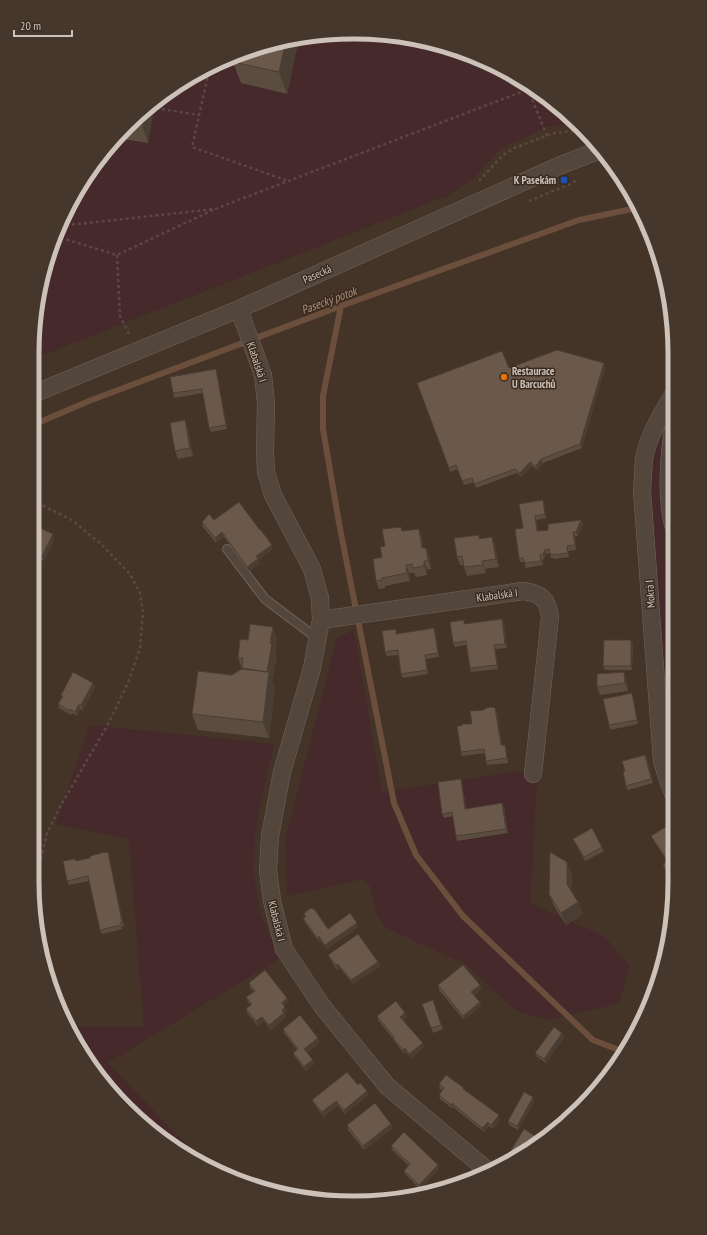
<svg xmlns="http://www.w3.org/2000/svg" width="707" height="1235" viewBox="0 0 707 1235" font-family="'PT Sans Narrow',sans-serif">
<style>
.green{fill:#45292b}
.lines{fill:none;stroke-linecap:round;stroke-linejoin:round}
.stream{stroke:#6b4f3c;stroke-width:6}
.service-casing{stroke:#71645a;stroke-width:10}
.minor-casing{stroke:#71645a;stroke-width:18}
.path{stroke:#5e4647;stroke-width:2.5;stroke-dasharray:3 3;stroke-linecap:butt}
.service{stroke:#53463c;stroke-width:8}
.minor{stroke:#53463c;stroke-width:17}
.wall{fill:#5b4c40}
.shaded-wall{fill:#4a3e34}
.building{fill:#6a584b;stroke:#4a3e34}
.transit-dot{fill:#1a4fb4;stroke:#392b20;stroke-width:1.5}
.food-dot{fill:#e8710a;stroke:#392b20;stroke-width:1.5}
.labels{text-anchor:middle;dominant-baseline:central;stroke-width:3;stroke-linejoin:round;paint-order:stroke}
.poi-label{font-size:11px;font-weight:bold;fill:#cdc2b9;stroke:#392b20;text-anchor:end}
.street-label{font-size:11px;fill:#cdc2b9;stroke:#392b20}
.water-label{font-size:12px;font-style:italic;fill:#af907a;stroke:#392b20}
.rim{fill:none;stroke:#cdc2b9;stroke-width:5}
</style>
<rect width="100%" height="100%" fill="#443327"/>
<!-- green -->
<path class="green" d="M333,33L396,35L457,49L514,75L579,125H561L549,127L509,144L495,154L473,179L449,195L33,359V333L49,250L75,193L112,141L158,98L212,65L271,43Z
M658,437L662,439C661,476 657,519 673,554L674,728L667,729L650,508L651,462Z
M354,630L382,792L522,771L527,776L537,778L530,903L605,937L629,966L620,1001L604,1007L547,1020L515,1010L467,965L385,927L377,914L370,886L363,879L287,896L286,837L337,638Z
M90,725L274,744L259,810L255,835L253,871L260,914L280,958L108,1063L202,1161L175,1149L98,1077L72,1027H144L129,839L56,824Z"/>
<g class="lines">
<!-- stream -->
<path class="stream" d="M341,306L323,396V429L339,523L394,803L416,855L463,916L593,1040L624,1052
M33,425L89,401L341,306L579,220L637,208"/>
<defs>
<path id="service" d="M227,549L265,599L318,639"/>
<path id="minor" d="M239,309L263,375L266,403L265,453L266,472L273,495L312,569L320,598L321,620L312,668L282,772L270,836L268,870L272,901L284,949L322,1006L387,1086L488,1171
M33,394L239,309L561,165L600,150
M673,395C661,415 648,436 644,459C643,469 643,480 642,491L662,761L669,783L674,796
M673,430C668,462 666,495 673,525
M321,620L523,591C540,593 548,599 550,617L533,774"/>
</defs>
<!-- service casing -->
<use href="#service" class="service-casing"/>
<!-- minor casing -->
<use href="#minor" class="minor-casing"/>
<!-- path -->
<path class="path" d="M210,66L192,147L288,181
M528,86L530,94L534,90
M530,94L547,136
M156,108L199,115
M479,181L503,155L514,148L554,133L584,130
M529,201L570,184L579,179
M60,226L215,209L529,89
M55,236L117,255L213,210
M117,255L120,316L130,336
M671,377L672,370
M32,500L72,520L101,544L130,574L140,593L143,612L140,648L128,683L107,726L61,805L47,833L38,871L42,944"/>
<!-- service -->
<use href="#service" class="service"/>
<!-- minor -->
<use href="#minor" class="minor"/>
</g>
<!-- wall -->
<path class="wall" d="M299,38L287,94L241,83L233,62L271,43Z
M155,101L148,143L116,138Z
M605,367L582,448L543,463L538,470L532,466L522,477L517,473L476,488L474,482L464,485L458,469L450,472L417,383L509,368Z
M217,373L227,429L211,432L209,428L203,393L174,398L173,393Z
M188,429L193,456L178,459L175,451Z
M543,500L544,505L546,518L536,520L538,531L548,530L581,520L583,524L578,536L575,537L576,550L568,551L569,557L554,559L553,558H551L550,553L546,554L544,559L542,560L543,565L526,568L524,562H520L519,558L523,528Z
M214,520L273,549L258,560L260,563L249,571L224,537L216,543L203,527L202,522Z
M32,524L54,539L44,561L32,555Z
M403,531L422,537L423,548H426L429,556L431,569H427V575L416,577L414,573H409L410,581L385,586V588L379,589L376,581L385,546Z
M479,535L480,539L492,537L495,545L499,567L485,569L486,573L467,576L463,565H460L457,557Z
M502,619L504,623L507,648L495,649L498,669L471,672L470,668L466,645L455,647L453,643L465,624Z
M436,633L439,657L426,659L428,674L403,678L401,674L398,655L387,656L385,652L397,634Z
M248,640H277L275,652L277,656L272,680L275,688L269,738L198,730L192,714L242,669L238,658Z
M633,644L632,670H605L603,666Z
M624,672L627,681L628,691L600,695L597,687Z
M93,683L95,687L83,710L80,709L77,716L72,713L71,715L59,708L58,704L62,697L61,695Z
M633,698L638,724L610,730L609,725Z
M495,708L497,712L502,745H505L506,749L508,763L487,765L486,761L485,753L462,756L461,752L472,724Z
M647,759L653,783L628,790L626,786L625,771Z
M462,783L466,809L504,807L508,833L457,841L456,836L453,816L444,818L442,814Z
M674,830V883L664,868L663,864L667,861L653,840L651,836Z
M573,839L602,847L604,851L585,861L575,843Z
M108,852L109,857L124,926L121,927L122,929L102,934L100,930L89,881L69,885L67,881L76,861L90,858Z
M572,875L571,891L578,902L583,914L566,925L554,906L549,894Z
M304,913L328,929L358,927L327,949L321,941L319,942L305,923L303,918L305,917Z
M328,955L378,962L380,966L353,984L340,968L337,970L330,959Z
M249,983L287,998L289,1002L284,1006L287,1012L284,1013L286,1017L271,1030L264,1021L258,1026L247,1013L246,1009L251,1005L248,1002L246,997L254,992L250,988Z
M438,985H480L481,989L474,995L481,1006L464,1020L439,990Z
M433,1000L443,1029L433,1033L422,1004Z
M377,1016L407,1017L403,1020L424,1047L411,1058L406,1052L404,1054L395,1042L393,1039L378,1020Z
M283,1029L320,1042L307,1053L314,1064L306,1071L295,1057L293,1053L297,1050L284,1033Z
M564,1037L546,1063L537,1057L535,1053Z
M439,1084L464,1088L465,1091L500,1120L493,1129L489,1126L484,1132L453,1107V1109L440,1099L439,1095L442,1090L440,1089Z
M358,1085L368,1095L345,1114L338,1105L324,1117L314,1104L312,1100Z
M533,1097L534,1102L518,1130L509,1125L508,1121Z
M391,1124L393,1128L364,1150L348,1130L347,1125Z
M540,1139L514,1155L512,1154L511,1150Z
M391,1146L439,1169L420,1189L406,1175L404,1171L409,1166L392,1150Z"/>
<!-- shaded-wall -->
<path class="shaded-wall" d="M299,38L287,94L279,72L286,40Z
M155,101L148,143L141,122L142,113Z
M604,363L605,367L582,448L580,444Z
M216,369L217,373L227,429L226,425Z
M185,420L188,429L193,456L190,448Z
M541,459L543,463L538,470L536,466Z
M530,462L532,466L522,477L520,473Z
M581,520L583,524L578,536L576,532Z
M419,529L422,537L425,557L422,548Z
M222,532L224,537L216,543L215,538Z
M573,532L575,537L576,550L575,545Z
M53,534L54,539L44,561L42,556Z
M492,537L495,545L499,567L496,559Z
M272,545L273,549L258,560L260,563L249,571L247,567L256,556Z
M426,548L429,556L431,569L428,560Z
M545,550L546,554L544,559L543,554Z
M424,561L427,569V575L424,566Z
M482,561L485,569L486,573L483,565Z
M406,565L409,573L410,581L407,573Z
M502,619L504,623L507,648L505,644Z
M273,627L277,640L275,652L277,656L272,680L275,688L269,738L263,722L267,672Z
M434,628L436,633L439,657L438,653Z
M631,640L633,644L632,670L631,666Z
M425,655L426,659L428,674L427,670Z
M624,672L627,681L628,691L625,683Z
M93,683L95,687L83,710L81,705Z
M79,704L80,709L77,716L75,712Z
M495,708L497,712L502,750L501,745Z
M461,779L462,783L467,813L465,809Z
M41,781L42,785L33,810L32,803Z
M502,803L504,807L508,833L506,829Z
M108,852L109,857L124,926L122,922Z
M567,862L572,875L571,896L567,884Z
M578,902L583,914L566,925L561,913Z
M357,923L358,927L327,949L325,945Z
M319,936L321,941L319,942L317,938Z
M378,962L380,966L353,984L351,980Z
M338,964L340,968L337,970L336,965Z
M480,985L481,989L473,996L471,992Z
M287,998L289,1002L283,1007L282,1003Z
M480,1002L481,1006L464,1020L463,1016Z
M285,1007L287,1012L284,1013L286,1017L271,1030L269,1025L282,1010Z
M405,1013L407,1017L402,1021L400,1017Z
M262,1017L264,1021L258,1026L256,1021Z
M562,1033L564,1037L546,1063L544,1059Z
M318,1038L320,1042L305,1054L304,1049Z
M423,1043L424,1047L411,1058L409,1054Z
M405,1048L406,1052L404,1054L403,1050Z
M313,1060L314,1064L306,1071L304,1066Z
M367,1091L368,1095L345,1114L344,1110Z
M533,1097L534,1102L518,1130L517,1126Z
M336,1101L338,1105L324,1117L322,1112Z
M452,1103L453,1107V1109L451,1105Z
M499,1115L500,1120L493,1129L491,1125Z
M488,1122L489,1126L484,1132L482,1128Z
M391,1124L393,1128L364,1150L363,1146Z
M438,1165L439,1169L420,1189L419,1185Z"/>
<!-- building -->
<path class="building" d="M286,40L279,72L233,62L235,56L271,43Z
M142,113L141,122L134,121Z
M557,350L604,363L580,444L541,459L536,466L530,462L520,473L515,469L474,484L472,478L462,481L456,465L449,468L417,383L502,351L509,368Z
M216,369L226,425L209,428L202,389L173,393L170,377Z
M185,420L190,448L175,451L170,423Z
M543,500L545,514L535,516L537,531L548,530V524L581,520L576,532H573L575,545L567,546L568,553L552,555V554H550L549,549L545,550L543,554L540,555L541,561L525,563L523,558H519L515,529L523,528L519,504Z
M239,502L260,530H261L272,545L256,556L258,559L247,567L222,532L215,538L202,522L209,514L214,520Z
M32,524L53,534L42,556L32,551Z
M401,527L402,531L419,529L422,548H426L428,560L424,561V566L413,568L412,564L406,565L407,573L382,578V580L376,581L373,559L382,557L380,547L385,546L382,529Z
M479,535V539L492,537L496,559L482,561L483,565L464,567L462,556L457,557L454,538Z
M502,619L505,644L494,645L497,665L470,668L466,641L453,643L450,622L464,620V624Z
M250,624L273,627L270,643L272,644L267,672L242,668L243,658H238L240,639L248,640Z
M434,628L438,653L425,655L427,670L401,674L398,650L385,652L382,631L396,629V634Z
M604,640H631V666H603Z
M241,669L269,672L263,722L192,714L198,671L232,675Z
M73,672L93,683L81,705L79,704L75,712L70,709V711L58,704L63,696L61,695Z
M624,672L625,683L597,687V674Z
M632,693L637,720L609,725L603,699Z
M491,707L495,708L501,745H505L507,758L486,761L484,749L461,752L457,726H461L463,724H472L470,711L484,710L486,708Z
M645,755L651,779L626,786L623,772L625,771L622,761Z
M32,777L41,781L32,803Z
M461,779L465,809L502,803L506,829L456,836L452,812L442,814L438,782Z
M670,824L674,830V881L663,864L668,861L651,836Z
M592,828L602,847L584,857L573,839Z
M105,852V853L108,852L122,922L120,923L121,925L100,930L88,876L67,881L63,861L75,859L76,861L90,858V856Z
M550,852L567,862V884L578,902L561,913L549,894Z
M311,908L315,910L328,929L350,913L357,923L325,945L319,936L317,938L303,918L306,917L304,913Z
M358,934L378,962L351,980L338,964L336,965L328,955Z
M463,965L480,985L471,992L480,1002L463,1016L438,985Z
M265,970L287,998L282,1003L285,1007L282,1010L284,1013L269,1025L262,1017L256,1021L246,1009L252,1004L246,997L255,991L249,983Z
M433,1000L441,1025L431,1028L422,1004Z
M396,1001L405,1013L400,1017L423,1043L409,1054L405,1048L403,1050L393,1038L394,1037L377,1016Z
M300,1015L318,1038L304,1049L313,1060L304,1066L293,1053L298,1049L283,1029Z
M554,1027L562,1033L544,1059L535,1053Z
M347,1072L358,1085L360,1083L367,1091L344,1110L336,1101L322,1112L312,1100Z
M446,1075L464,1088L463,1089L499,1115L491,1125L488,1122L482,1128L452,1103L451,1105L439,1095L444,1088L439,1084Z
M524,1092L533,1097L517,1126L508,1121Z
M375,1103L391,1124L363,1146L347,1125Z
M524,1129L540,1139L516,1154L511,1150Z
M404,1132L438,1165L419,1185L404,1171L410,1164L391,1146Z"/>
<!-- markers -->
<rect class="transit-dot" x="560" y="176" width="8" height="8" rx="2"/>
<circle class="food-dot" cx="504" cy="377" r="4"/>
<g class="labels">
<!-- poi labels -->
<g class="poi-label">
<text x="556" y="180">K Pasekám</text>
<text x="512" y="371" text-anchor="start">Restaurace<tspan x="512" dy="13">U Barcuchů</tspan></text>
</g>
<!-- street labels -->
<g class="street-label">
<text transform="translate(317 274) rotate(-24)">Pasecká</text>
<text transform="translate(257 362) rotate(72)">Klabalská I</text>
<text transform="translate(650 594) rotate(-94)">Mokrá I</text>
<text transform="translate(497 595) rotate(-8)">Klabalská I</text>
<text transform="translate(277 921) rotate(76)">Klabalská I</text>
</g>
<!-- water labels -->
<g class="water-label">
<text transform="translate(329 300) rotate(-20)">Pasecký potok</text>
</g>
</g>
<!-- crop -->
<path d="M0 0H707V1235H0ZM353 39H354A314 314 0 0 1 668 353V882A314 314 0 0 1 354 1196H353A314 314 0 0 1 39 882V353A314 314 0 0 1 353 39Z" fill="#45372c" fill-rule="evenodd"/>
<path class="rim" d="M353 39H354A314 314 0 0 1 668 353V882A314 314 0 0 1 354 1196H353A314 314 0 0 1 39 882V353A314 314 0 0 1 353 39Z"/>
<!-- scale -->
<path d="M14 30v6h58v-6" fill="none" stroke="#cdc2b9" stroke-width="2"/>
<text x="20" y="30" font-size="12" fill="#cdc2b9" stroke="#392b20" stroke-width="3" paint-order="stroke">20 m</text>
</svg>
